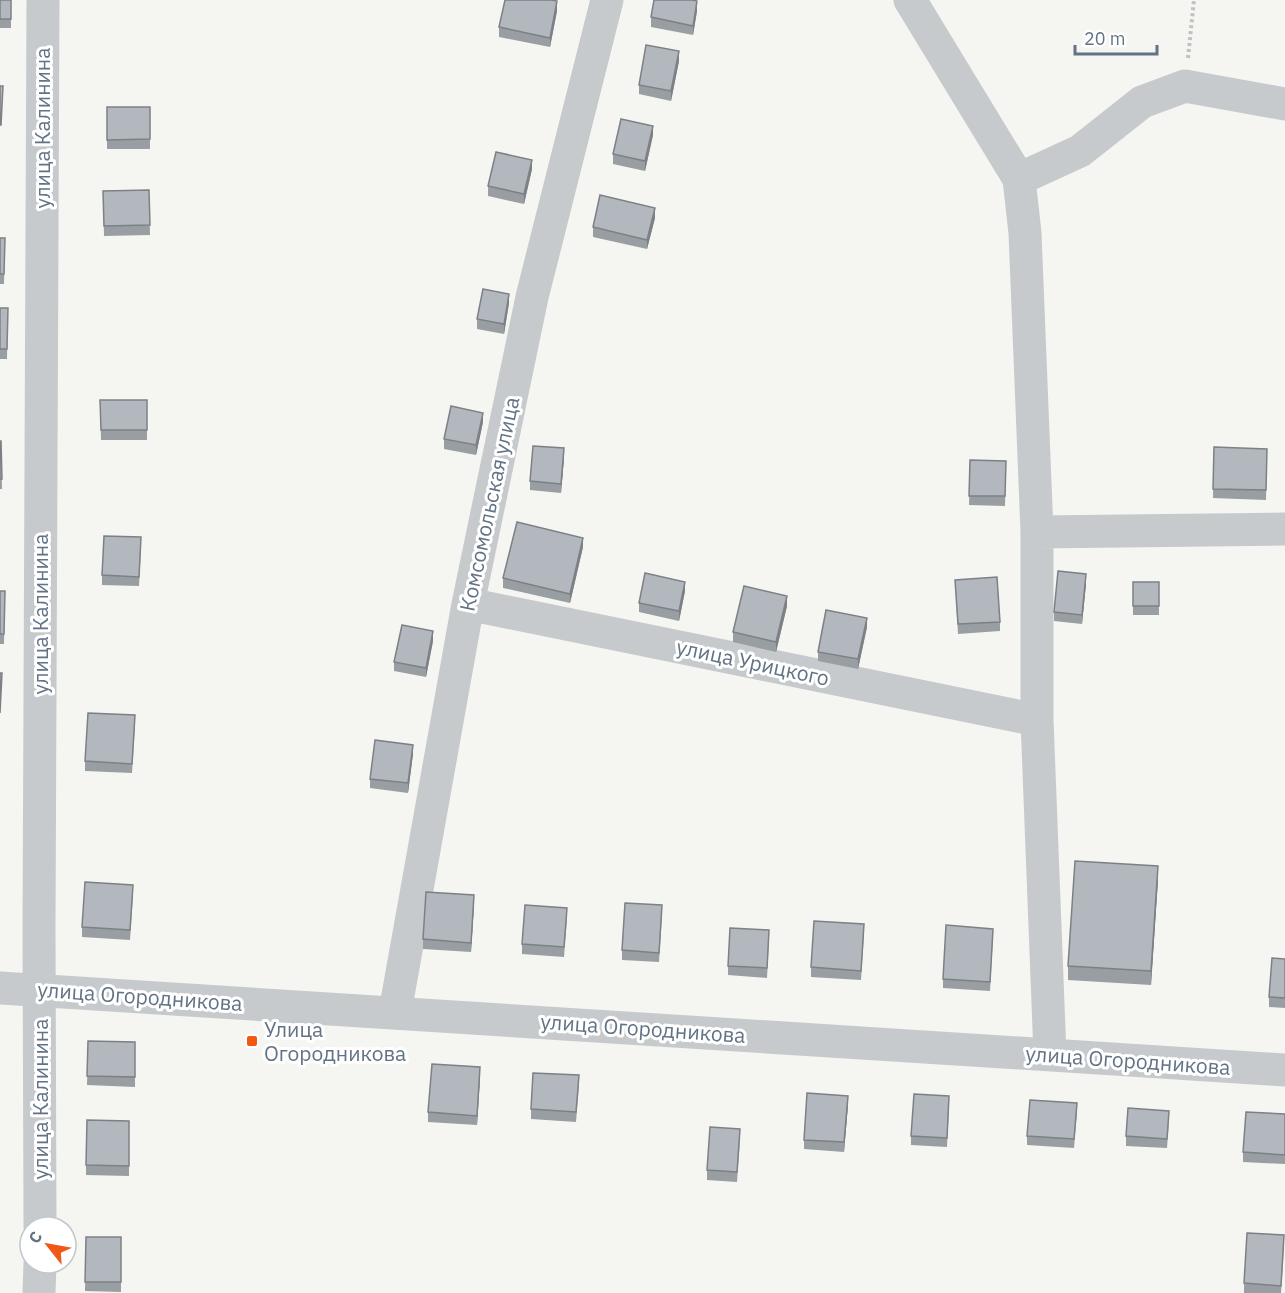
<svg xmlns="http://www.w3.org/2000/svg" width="1285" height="1293" viewBox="0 0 1285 1293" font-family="'IBM Plex Sans',sans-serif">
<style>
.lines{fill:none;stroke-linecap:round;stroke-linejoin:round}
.path{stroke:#c0c1c3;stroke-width:4;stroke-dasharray:3 3;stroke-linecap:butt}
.minor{stroke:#c7cacd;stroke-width:33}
.wall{fill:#999ea3}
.shaded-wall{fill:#7d8185}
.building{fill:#b2b8be;stroke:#7d8185;stroke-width:1.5}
.poi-dot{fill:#f25815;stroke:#fff;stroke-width:2}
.labels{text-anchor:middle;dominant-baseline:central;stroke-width:6;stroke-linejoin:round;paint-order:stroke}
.street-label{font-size:21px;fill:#627385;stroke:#fff}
.poi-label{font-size:21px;fill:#627385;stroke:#fff;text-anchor:start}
</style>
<rect width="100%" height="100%" fill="#f5f6f1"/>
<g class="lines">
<!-- path -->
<path class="path" d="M1188,58L1194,0"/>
<!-- minor -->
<path class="minor" d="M910,0L1019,179L1025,233L1037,532
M1019,179L1080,151L1142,102L1185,86L1285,104
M468,604L1037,720
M0,988L1285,1070
M395,1012L468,604L532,297L607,0
M1050,1055L1037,720V532L1285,529
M40,1227L39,927L43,0
M39,1293L40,1263"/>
</g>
<!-- wall -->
<path class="wall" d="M0,0H11V28H0Z
M557,11L550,47L499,37V27Z
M697,11L693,35L651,27V17Z
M679,61L671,101L639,94V85Z
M107,107H150V149H107Z
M653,135L645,171L613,164V154Z
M532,169L524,204L488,196V186Z
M149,190L150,235L104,236L103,191Z
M655,218L647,249L593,237V227Z
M0,238H5L4,284H0Z
M509,303L504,334L477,329V319Z
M0,308H8L7,359H0Z
M100,400H147V440H101Z
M483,422L476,455L444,449V439Z
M0,441H1L2,489H0Z
M1214,447L1267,449L1266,500L1213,498Z
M564,458L561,493L530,490V481Z
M970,460L1006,461L1005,506L969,505Z
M141,547L139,586L102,585V575Z
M583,547L570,603L503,588V578Z
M955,580L1000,622V631L958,634Z
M1133,582H1159V615H1133Z
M1086,584L1082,624L1054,621V612Z
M0,591H5L4,644H0Z
M685,591L679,621L639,612V603Z
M787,606L776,652L733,642V632Z
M867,627L858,669L818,661V652Z
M433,641L426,677L394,671V662Z
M135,725L132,773L85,771V761Z
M413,754L408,793L370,788V779Z
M1158,880L1151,985L1068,980V966Z
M133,895L130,940L82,937V927Z
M474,904L471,952L423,949V939Z
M662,915L659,962L622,960V950Z
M567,918L564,957L522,954V944Z
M864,934L861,980L811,977V967Z
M993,938L990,991L943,988V979Z
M769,940L767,978L728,975V966Z
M1285,959V1008L1269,1007V997Z
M88,1041L135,1042V1087L87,1085Z
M480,1077L477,1125L428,1122V1112Z
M579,1085L576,1122L531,1119V1109Z
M848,1105L844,1152L804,1149V1140Z
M949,1106L947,1147L911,1145V1136Z
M1077,1112L1074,1148L1027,1145V1136Z
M1285,1114V1164L1243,1162V1152Z
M1169,1120L1167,1148L1126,1146V1136Z
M129,1121V1176L86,1175V1165Z
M740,1139L737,1182L707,1180V1170Z
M86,1237H121V1292L85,1291Z
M1284,1245L1281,1293H1244V1283Z"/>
<!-- shaded-wall -->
<path class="shaded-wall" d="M557,1V11L550,47V38Z
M697,1V11L693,35V26Z
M679,51V61L671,101V91Z
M653,126V135L645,171V161Z
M532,160V169L524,204V194Z
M655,208V218L647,249V240Z
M509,294V303L504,334V324Z
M483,413V422L476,455V445Z
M564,448V458L561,493V484Z
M583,538V547L570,603V594Z
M1086,574V584L1082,624V615Z
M685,582V591L679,621V611Z
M787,596V606L776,652V642Z
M867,618V627L858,669V659Z
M433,631V641L426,677V668Z
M413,745V754L408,793V783Z
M1158,866V880L1151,985V971Z
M474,895V904L471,952V943Z
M480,1067V1077L477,1125V1116Z
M848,1096V1105L844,1152V1142Z"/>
<!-- building -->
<path class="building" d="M0,0H11V19H0Z
M505,0H551L557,1L550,38L499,27Z
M654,0H692L697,1L693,26L651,17Z
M646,45L679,51L671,91L639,85Z
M0,86H3L1,125H0Z
M107,107H150V139L107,140Z
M621,119L653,126L645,161L613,154Z
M496,152L532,160L524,194L488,186Z
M149,190L150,225L104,226L103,191Z
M600,195L655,208L647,240L593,227Z
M0,238H5L4,274H0Z
M483,289L509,294L504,324L477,319Z
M0,308H8L7,349H0Z
M100,400H147V430H101Z
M451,406L483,413L476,445L444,439Z
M0,441H1L2,479H0Z
M533,446L564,448L561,484L530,481Z
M1214,447L1267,449L1266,490L1213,489Z
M970,460L1006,461L1005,496H969Z
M517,522L583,538L570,594L503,578Z
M104,536L141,537L139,577L102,575Z
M1058,571L1086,574L1082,615L1054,612Z
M645,573L685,582L679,611L639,603Z
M997,577L1000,622L958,624L955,580Z
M1133,582H1159V606H1133Z
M744,586L787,596L776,642L733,632Z
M0,591H5L4,634H0Z
M826,610L867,618L858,659L818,652Z
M402,625L433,631L426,668L394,662Z
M0,673H2L0,713Z
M88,713L135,715L132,764L85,761Z
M375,740L413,745L408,783L370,779Z
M1075,861L1158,866L1151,971L1068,966Z
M85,882L133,885L130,930L82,927Z
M426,892L474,895L471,943L423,939Z
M625,903L662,905L659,953L622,950Z
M525,905L567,908L564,947L522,944Z
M814,921L864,924L861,971L811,967Z
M946,925L993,929L990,982L943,979Z
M730,928L769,930L767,968L728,966Z
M1272,958L1285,959V998L1269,997Z
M88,1041L135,1042V1077L87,1076Z
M432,1064L480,1067L477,1116L428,1112Z
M533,1073L579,1075L576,1112L531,1109Z
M807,1093L848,1096L844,1142L804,1140Z
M914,1094L949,1096L947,1138L911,1136Z
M1030,1100L1077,1103L1074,1139L1027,1136Z
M1128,1108L1169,1111L1167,1139L1126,1136Z
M1246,1112L1285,1114V1155L1243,1152Z
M87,1120L129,1121V1166L86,1165Z
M710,1127L740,1129L737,1172L707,1170Z
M1247,1233L1284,1235L1281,1286L1244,1283Z
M86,1237H121V1282H85Z"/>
<!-- markers -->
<rect class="poi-dot" x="246" y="1035" width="12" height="12" rx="3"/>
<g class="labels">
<!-- street labels -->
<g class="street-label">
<text transform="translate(42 128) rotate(-90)">улица Калинина</text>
<text transform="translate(489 504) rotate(-78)">Комсомольская улица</text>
<text transform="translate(40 614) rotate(-90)">улица Калинина</text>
<text transform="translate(753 662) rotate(12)">улица Урицкого</text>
<text transform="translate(140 996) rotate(4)">улица Огородникова</text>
<text transform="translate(643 1028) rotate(4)">улица Огородникова</text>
<text transform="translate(1128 1060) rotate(4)">улица Огородникова</text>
<text transform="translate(40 1099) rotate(-90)">улица Калинина</text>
</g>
<!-- poi labels -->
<g class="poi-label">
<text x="264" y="1029">Улица<tspan x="264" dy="24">Огородникова</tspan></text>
</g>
</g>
<!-- north arrow -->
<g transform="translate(48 1245) rotate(301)"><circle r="28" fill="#ffffff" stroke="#c0c7ce" stroke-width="1.5"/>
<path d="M0-4.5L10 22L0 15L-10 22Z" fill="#f25815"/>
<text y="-9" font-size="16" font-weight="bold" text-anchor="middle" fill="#627385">С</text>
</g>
<!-- scale -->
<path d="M1075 45v9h82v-9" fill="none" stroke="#627385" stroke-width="3"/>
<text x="1084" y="45" font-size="18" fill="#627385" stroke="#ffffff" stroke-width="4.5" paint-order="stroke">20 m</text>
</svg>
